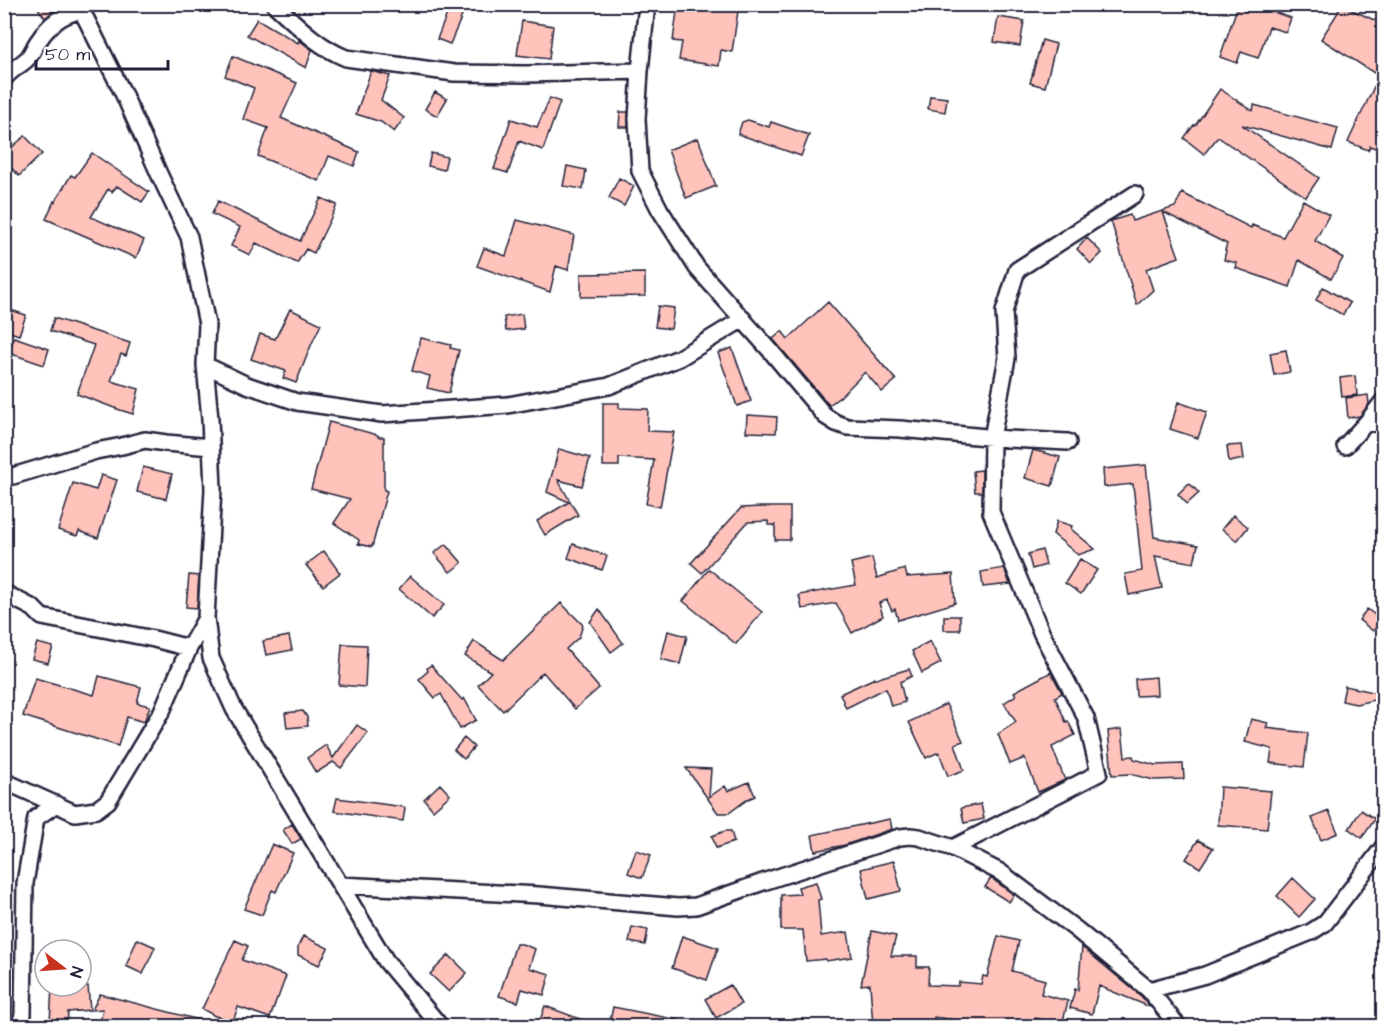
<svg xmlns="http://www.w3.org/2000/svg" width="1388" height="1031" viewBox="0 0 1388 1031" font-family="'Architects Daughter',sans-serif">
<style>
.building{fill:#ffc3bc;stroke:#22223b;stroke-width:1.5}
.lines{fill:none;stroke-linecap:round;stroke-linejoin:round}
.street-casing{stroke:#22223b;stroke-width:20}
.street{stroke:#fff;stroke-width:15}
</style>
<rect width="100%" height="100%" fill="#fff"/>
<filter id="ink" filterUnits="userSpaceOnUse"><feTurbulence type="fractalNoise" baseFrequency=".0167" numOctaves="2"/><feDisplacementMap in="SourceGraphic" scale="12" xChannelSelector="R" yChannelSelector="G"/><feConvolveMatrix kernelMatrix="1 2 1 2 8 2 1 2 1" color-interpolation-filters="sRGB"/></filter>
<g filter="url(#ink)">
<!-- building -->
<path class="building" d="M35,4H67L57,9L45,18Z
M451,4H467L450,44L437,39Z
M678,4H739L732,52L721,50L719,66L679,60L682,42L673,41Z
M1248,4H1266L1265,9L1291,18L1286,32L1269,27L1258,58L1241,52L1237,63L1220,57L1237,8L1246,11Z
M1341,5L1383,24V100L1378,112L1383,114V151L1370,146L1368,150L1348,142L1379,76L1321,39L1337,14Z
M998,17L1024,21L1020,46L994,42Z
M257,19L298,43L299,40L312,50L306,68L247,35Z
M522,21L553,26L549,59L517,55Z
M1042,40L1056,44L1045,87L1030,83Z
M233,56L297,83L281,118L359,152L354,166L329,156L319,181L258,156L268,128L243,119L254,88L225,76Z
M371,71L390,76L381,100L404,118L394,132L381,122L356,114Z
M1220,89L1253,111L1254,105L1338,128L1332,150L1242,125L1319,178L1306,197L1218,137L1204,154L1184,138L1194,125L1195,126Z
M435,92L447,99L437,116L425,109Z
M930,96L947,98L945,112L928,109Z
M550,98L560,102L543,150L519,141L508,173L494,169L511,119L537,127Z
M620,112H628V127H619Z
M748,120L769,127L771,122L809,135L801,156L738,134L742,122Z
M25,136L42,154L19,176L4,160V154Z
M698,138L716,186L686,198L668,150Z
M92,153L149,192L142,202L117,186L112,192L108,189L91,217L144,240L136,258L46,219L54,201L55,202L71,175L75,177Z
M431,153L447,157L444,170L428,166Z
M567,166L586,170L583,189L563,186Z
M619,178L634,186L624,206L609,198Z
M1182,193L1251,228L1252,225L1283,237L1303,200L1329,215L1315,241L1343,258L1331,279L1299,260L1290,287L1236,268L1237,263L1224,260L1226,251L1225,250L1227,244L1163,212L1179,257L1146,269L1153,290L1137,305L1111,221L1130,215L1132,221L1175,207Z
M321,198L337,205L314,253L306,249L297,263L256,243L250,255L231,246L240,227L212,214L218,201L300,241Z
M517,220L574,235L568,270L556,266L550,292L477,266L484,248L506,256Z
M1087,238L1102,253L1091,264L1077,249Z
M645,273V296L581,297V274Z
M1323,287L1350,303L1343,315L1316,300Z
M828,302L896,380L882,392L865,372L840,397L829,405L773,339L782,331L788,339Z
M658,306L674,308L671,329L655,327Z
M4,308L26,315L19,335L4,330Z
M290,309L321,324L312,343L296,383L283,378L286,371L251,359L260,334L275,339Z
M522,314L524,329L506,331L504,317Z
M54,318L130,343L126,356L121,354L111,381L139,389L133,414L120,410L77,394L94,345L50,331Z
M14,337L49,349L44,365L9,353Z
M421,338L451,345L450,348L459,350L449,393L427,388L430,376L412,371Z
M732,348L751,401L737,406L718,353Z
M1286,350L1290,372L1274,375L1270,353Z
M1355,376L1357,395L1342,397L1340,378Z
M1368,395L1369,404L1360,416L1348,418L1346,398Z
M1178,402L1207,412L1198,438L1170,429Z
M603,403H619V408L648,409L647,431L674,432L660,507L646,504L654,460L619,458V466H603Z
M747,415L777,417L776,433L746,432Z
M329,422L378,435V437H384V490L387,491L372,547L358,544L359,540L334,523L350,499L311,489Z
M1242,445L1244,459L1229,462L1227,446Z
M559,449L590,458L582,486L558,480L578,515L545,535L537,521L569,502L547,492Z
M1033,450L1060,457L1052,486L1025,478Z
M1146,465L1154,537L1198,545L1194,563L1155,556L1162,588L1129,595L1125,574L1142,571L1133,484L1104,487L1103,469Z
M143,467L172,474L166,499L137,492Z
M982,470V492H975L973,471Z
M101,475L117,480L98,538L79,531L77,536L58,530L73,483L96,490Z
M1189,483L1199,493L1187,504L1178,494Z
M760,507H790V540H775V525H768V521L748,522L702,573L691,563L741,508Z
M1233,515L1248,527L1237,541L1222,529Z
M1057,521L1072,526L1071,529L1095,549L1078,555L1053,534Z
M446,544L462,563L450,572L434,553Z
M573,544L607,556L602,570L568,558Z
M1042,550L1046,565L1032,569L1028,554Z
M324,551L340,573L323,586L306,565Z
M872,558L877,578L905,569L907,577L953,574L955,603L898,620L895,609L892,611L887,600L879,603L883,616L852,633L836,603L802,609L799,595L856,585L851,563Z
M1080,559L1097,570L1081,594L1065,583Z
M1004,568L1010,584L983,587L981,572Z
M709,569L762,612L736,644L683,601Z
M189,575L199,576L197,608L186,607Z
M410,576L444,605L432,618L399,589Z
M561,603L583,625L579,637L566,649L599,688L575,709L543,672L503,711L478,685L491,672L465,656L474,641L503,660Z
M599,609L623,643L611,652L590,622Z
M1367,609L1382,620L1373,631L1359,620Z
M944,616H960V630H944Z
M668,631L687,636L680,664L661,659Z
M289,636L292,650L266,655L263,641Z
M930,641L941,663L922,673L912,651Z
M37,643L53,647L48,663L32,659Z
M342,644L367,645L365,687L339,685Z
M431,665L462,700L464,698L476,720L460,729L441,694L435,698L419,679L428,671L427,668Z
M909,669L912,676L900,682L905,702L891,706L886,688L846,708L840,694L875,678V679Z
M1051,672L1062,693L1055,697L1066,722L1068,721L1075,735L1052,747L1065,780L1038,792L1025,758L1010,764L998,734L1016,722L1004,703L1016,695L1014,692Z
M99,676L141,687L137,703L150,706L144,722L127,717L118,746L23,716L35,678L94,695Z
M1156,677L1157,695L1136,696L1135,679Z
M1345,686L1383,694V698L1356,704L1342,701Z
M946,704L963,741L955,744L964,770L948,776L939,752L926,758L909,722Z
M303,711L307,717L308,726L287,728L285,713Z
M1251,719L1268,723L1266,728L1308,733L1304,767L1270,763L1272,749L1245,742Z
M357,725L368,733L341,768L333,762L316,773L307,758L326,745L333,758Z
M1122,729L1125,757L1133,756L1134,759L1155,765L1183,764L1184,779L1154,780L1130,774L1112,775L1108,731Z
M464,738L474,747L464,759L454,750Z
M686,768L711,769L709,797L725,786L728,791L749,782L755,796L748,799L729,813H718Z
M440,784L450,795L433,810L424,799Z
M1220,787L1271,791L1267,829L1218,825Z
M337,798L404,807L405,808L403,821L334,811Z
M981,804L984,819L964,823L961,808Z
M1361,810L1375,819L1362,838L1349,829Z
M1329,811L1338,833L1321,840L1312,818Z
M890,819L892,829L845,845L815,851L812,835Z
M292,824L301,839L292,844L283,830Z
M725,831H731L734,842L716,848L712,836Z
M1198,840L1213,848L1200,868L1186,859Z
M272,844L293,853L276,892L272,890L262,915L244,909Z
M636,850L651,855L642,878L628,873Z
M894,861L901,891L868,899L861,869Z
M991,878L1014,895L1009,902L985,887Z
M1293,878L1315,899L1299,917L1277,896Z
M816,882L821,899L818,900L821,936L848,932L852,957L826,961V959L806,961L803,930H781V895L800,894L798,887Z
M632,927L648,930L645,945L629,942Z
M872,931L896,936L891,956H917V967H929L928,985L958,986L959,982L981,984L983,976L987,977L998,936L1019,941L1012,971L1045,980L1041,994L1068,1001L1062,1025L1035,1018L1033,1024L1017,1020L1016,1023L1008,1021V1026H963V1021L934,1017V1026H873L870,984L861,985Z
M303,936L328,948L319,965L298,955V947Z
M682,936L718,948L707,980L672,968Z
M137,939L155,947L143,974L126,966Z
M235,940L248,946L242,960L286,976L278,998H277L270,1018L238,1007L233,1021L215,1016L202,1009Z
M516,944H522L535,949L529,968L550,974L544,995L522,989L518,1002L499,996Z
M1082,947L1142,997L1150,1007L1099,986L1092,1014L1070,1008L1075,989L1078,990Z
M449,955L467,973L449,992L430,974Z
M730,985L741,1004L716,1018L705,999Z
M52,986H88L90,1010L68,1012L67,1024L50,1023Z
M100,994L207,1022L206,1026H99L103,1009L92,1010Z
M545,1006L596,1025L595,1026H538Z
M613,1007L679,1020L678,1026H609Z"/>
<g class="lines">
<defs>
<path id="street" d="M77,4L86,19L124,95L160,176L189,237L207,324L205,365L210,419L213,489L206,618L211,658L234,709L386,961L440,1026
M274,4C297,25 318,47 346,58L454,73L527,74L640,71
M647,4L640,71L637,119L640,171L660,210L697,268L769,349L825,416L836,423L847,427L900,429L1008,439L1068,442
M4,79C10,70 18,67 26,60C32,55 34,46 39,40C50,23 62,15 81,10
M205,365L247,385L297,402L382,414L508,405L609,386L679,358L743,319
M1367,422L1384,425
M1345,446L1367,422L1384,400
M4,474L13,476L96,451L122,446L145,440L166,443L211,447
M4,593L33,608L42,617L154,639L189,648
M4,781L75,813L96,810L108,801L162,711L189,648L206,618
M953,848L1099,773L1086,718L1042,634L991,512L992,438L1007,358L1004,312L1017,270L1135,194
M340,885L539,895L678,907L696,906L763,882L900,837L910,836L919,837L953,848L1000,872L1077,930L1149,990L1178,1026
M1149,990L1205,975L1311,932L1325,923L1384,846
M19,1026L23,1015L25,883L36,818L56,804"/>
</defs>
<!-- street casing -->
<use href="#street" class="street-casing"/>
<!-- street -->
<use href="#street" class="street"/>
</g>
</g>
<!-- margin -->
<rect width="1388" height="1031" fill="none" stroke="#fff" stroke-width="24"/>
<rect x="12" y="12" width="1364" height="1007" fill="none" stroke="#22223b" stroke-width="2" filter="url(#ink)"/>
<!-- north arrow -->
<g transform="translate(63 968) rotate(107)"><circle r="28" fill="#ffffff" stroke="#a7a7b1" stroke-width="1.5"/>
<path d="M0-4.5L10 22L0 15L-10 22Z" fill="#c8321e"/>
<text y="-9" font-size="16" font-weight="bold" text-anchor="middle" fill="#22223b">N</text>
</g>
<!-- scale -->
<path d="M36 60v9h132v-9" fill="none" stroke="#22223b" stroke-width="3"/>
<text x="45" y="60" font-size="18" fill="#22223b" stroke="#ffffff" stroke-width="4.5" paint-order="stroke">50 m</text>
</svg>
